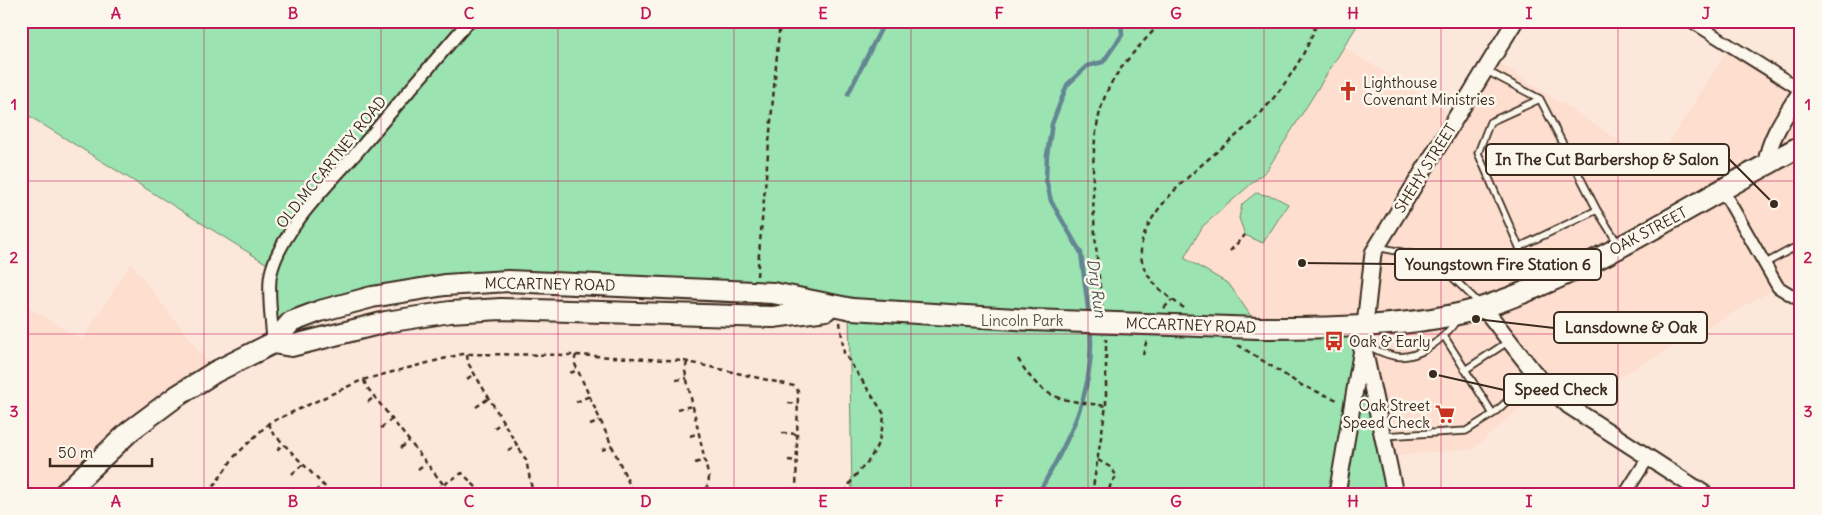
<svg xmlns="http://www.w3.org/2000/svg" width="1822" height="515" viewBox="0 0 1822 515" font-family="Delius,sans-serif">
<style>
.built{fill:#fddecf}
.green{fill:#9be3b1;stroke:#6b8668}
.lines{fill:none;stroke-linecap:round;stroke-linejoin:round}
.stream{stroke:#648693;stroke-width:4.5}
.lane-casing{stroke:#3b2a1e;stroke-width:9}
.street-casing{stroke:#3b2a1e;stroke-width:15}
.secondary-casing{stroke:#3b2a1e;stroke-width:19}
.highway-casing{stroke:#3b2a1e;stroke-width:24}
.path{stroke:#3b2a1e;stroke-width:2.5;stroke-dasharray:5 4;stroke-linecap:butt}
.lane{stroke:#fbf7ec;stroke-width:5.5}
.street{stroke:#fbf7ec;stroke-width:11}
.secondary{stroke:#fbf7ec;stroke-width:15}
.highway{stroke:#fbf7ec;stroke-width:20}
.highway-bridge-casing{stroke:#3b2a1e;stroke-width:24;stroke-linecap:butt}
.highway-bridge{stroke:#fbf7ec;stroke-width:20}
.grid{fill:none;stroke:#c2185b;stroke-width:1;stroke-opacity:0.55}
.labels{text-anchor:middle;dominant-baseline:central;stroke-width:5;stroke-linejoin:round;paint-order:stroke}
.poi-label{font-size:15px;fill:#3b2a1e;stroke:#fbf7ec;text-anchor:start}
.street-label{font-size:15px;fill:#3b2a1e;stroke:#fbf7ec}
.park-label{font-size:15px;fill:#535843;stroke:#fbf7ec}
.water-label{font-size:16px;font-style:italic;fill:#505858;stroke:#fbf7ec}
.leader{fill:none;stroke:#3b2a1e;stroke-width:2}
.callout-dot{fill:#3b2a1e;stroke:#fbf7ec;stroke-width:2}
.callout{fill:#fbf7ec;stroke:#3b2a1e;stroke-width:2}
.callout-label{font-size:16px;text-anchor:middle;font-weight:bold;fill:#3b2a1e}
.neatline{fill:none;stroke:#c2185b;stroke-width:2}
.grid-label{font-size:16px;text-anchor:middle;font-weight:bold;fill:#c2185b}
</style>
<rect width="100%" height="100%" fill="#fce8db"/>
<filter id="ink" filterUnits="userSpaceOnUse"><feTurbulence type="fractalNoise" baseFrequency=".02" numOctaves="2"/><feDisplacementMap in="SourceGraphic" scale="10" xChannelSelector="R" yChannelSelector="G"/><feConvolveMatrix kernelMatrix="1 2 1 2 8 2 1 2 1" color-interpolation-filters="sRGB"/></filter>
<g filter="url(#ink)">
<!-- built -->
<path class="built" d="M1730,46L1801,90V274L1569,406L1546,386L1473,449L1387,456L1258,328L1184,258L1203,226L1267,170L1344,47L1456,117L1492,58L1655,164Z
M131,263L215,372L64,494H21V303L82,340Z"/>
<!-- green -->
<path class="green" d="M21,21H1360L1267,170L1203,226L1184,258L1229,284L1259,328L1363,325L1395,494H852L849,309L508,281L320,311L273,343L272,267L21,111Z
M1256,193L1275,197L1288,204L1263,243L1245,235L1239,218L1242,204Z"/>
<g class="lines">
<!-- stream -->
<path class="stream" d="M848,94L885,21
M1089,316L1081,253L1051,201L1046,179L1047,155L1052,124L1067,85L1087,66L1103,62L1122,35L1121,21
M1038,494C1068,442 1097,389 1090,327"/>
<defs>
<path id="lane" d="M1487,71L1540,99L1597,210L1619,245
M1540,99L1490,122L1478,153L1519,247L1597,210
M1377,247L1421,256L1446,271L1480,304
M1519,247L1536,283
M1764,264L1801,244
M1444,336L1493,414
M1364,344C1373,348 1381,353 1390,355C1416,363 1445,339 1458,318
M1465,370L1509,341
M1383,436L1466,431L1493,414L1536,375"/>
<path id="street" d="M1691,21L1801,90
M1723,191L1778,287L1801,301
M273,341C272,324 267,289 271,273C281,230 329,184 358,151C395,107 432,64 469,21
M1625,494L1648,458"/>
<path id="secondary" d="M1766,164C1769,137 1787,113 1801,91
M1483,307L1536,375L1569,406L1705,494
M1364,349L1395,494
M1337,494L1363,343L1373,253L1515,21"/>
<path id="highway" d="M1258,328C1326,328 1419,328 1484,307C1597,270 1696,201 1801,146
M273,343L291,346L386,322L450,312L501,309L773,317L826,310
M64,494L130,431L177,396L215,372L273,343L291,322L320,311L372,297L445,285L508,281L773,293L852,309"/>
</defs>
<!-- lane casing -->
<use href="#lane" class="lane-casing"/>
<!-- street casing -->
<use href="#street" class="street-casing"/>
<!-- secondary casing -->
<use href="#secondary" class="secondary-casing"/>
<!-- highway casing -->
<use href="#highway" class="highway-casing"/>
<!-- path -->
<path class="path" d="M1152,21L1158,26
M1230,251L1245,235
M757,276L780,21
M1102,306C1096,248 1083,147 1106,94C1117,67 1143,43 1162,21
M1164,308L1172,300
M1184,308C1165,295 1139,276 1141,249C1144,203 1221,151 1254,120C1278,96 1308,54 1317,21
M840,322L844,353L884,414C883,432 877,451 865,465C856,474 850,481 845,494
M1238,345L1301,385L1340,401
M467,355L468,363L526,460L533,494
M576,355L574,362L631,488
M1143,355L1147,339
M1018,359C1044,402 1060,399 1106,406
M687,362L685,371L709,479L705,494
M570,373L578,370
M467,379L474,374
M364,380L366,386L443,484
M676,380L687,378
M368,402L374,397
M576,402L590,396
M788,403L798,404
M476,407L489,398
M677,409L693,406
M269,423L272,432L332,494
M590,425L601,421
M381,428L392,419
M494,428L503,422
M782,433L797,434
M690,436L699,433
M401,448L409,441
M277,450L283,444
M602,450L612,446
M508,451L517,445
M788,460L797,461
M1098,460L1110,467L1117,476L1111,483L1108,494
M695,463L705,460
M418,469L426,463
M292,474L303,464
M787,489H796
M315,492L323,484
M208,494L234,457L269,423L362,380L462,354L576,355L684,361L794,386L798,391L796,494
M429,494L462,473L483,494
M626,494L631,488L654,494
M1092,494L1106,406V339"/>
<!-- lane -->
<use href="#lane" class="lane"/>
<!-- street -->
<use href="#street" class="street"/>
<!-- secondary -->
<use href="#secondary" class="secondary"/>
<!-- highway -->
<use href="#highway" class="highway"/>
<defs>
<path id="highway-bridge" d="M852,309L1031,320L1258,328"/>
</defs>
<!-- highway-bridge casing -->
<use href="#highway-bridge" class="highway-bridge-casing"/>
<!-- highway-bridge -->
<use href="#highway-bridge" class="highway-bridge"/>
</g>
</g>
<!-- grid -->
<path class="grid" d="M204,21V494M381,21V494M558,21V494M734,21V494M911,21V494M1088,21V494M1264,21V494M1441,21V494M1618,21V494M21,181H1801M21,334H1801"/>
<!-- icons -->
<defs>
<symbol id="church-bare" viewBox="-9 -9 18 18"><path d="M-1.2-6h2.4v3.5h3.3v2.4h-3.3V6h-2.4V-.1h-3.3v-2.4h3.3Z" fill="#c8321e" stroke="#fbf7ec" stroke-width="2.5" paint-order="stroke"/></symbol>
<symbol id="bus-bare" viewBox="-9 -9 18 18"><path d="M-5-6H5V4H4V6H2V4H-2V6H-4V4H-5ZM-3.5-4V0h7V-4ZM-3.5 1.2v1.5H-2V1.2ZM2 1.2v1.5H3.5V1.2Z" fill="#c8321e" stroke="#fbf7ec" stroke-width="2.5" paint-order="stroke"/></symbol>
<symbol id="supermarket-bare" viewBox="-9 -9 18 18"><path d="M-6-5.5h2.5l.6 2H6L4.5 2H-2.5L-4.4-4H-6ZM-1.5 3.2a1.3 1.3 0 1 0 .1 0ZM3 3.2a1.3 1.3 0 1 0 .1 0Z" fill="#c8321e" stroke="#fbf7ec" stroke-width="2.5" paint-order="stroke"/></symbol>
</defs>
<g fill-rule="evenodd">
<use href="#church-bare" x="1334" y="77" width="28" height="28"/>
<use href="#bus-bare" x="1320" y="327" width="28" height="28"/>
<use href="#supermarket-bare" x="1431" y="400" width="28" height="28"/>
</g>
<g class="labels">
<!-- poi labels -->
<g class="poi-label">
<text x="1363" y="82">Lighthouse<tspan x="1363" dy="17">Covenant Ministries</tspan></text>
<text x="1349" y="341">Oak &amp; Early</text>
<text x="1430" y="405" text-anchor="end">Oak Street<tspan x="1430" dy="17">Speed Check</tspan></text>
</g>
<!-- street labels -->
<g class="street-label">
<text transform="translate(331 162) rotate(-51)">OLD MCCARTNEY ROAD</text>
<text transform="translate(1425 168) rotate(-58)">SHEHY STREET</text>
<text transform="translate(1648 231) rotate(-28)">OAK STREET</text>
<text transform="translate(550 284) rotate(1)">MCCARTNEY ROAD</text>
<text transform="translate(1191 325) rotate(2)">MCCARTNEY ROAD</text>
</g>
<!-- park labels -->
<g class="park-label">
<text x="1022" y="320">Lincoln Park</text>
</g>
<!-- water labels -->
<g class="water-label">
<text transform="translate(1097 288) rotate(82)">Dry Run</text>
</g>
</g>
<!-- callouts -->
<path class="leader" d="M1774 204L1729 159M1302 263L1395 264M1476 319L1554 328M1433 374L1504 390"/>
<g class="callout-dot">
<circle cx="1774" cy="204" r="5"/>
<circle cx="1302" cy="263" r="5"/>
<circle cx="1476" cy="319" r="5"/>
<circle cx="1433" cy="374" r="5"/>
</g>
<g class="callout">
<rect x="1486" y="144" width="243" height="31" rx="5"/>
<rect x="1395" y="249" width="206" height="31" rx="5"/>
<rect x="1554" y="312" width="153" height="31" rx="5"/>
<rect x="1504" y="374" width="113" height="31" rx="5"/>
</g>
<g class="callout-label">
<text x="1607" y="165">In The Cut Barbershop &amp; Salon</text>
<text x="1498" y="270">Youngstown Fire Station 6</text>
<text x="1631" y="333">Lansdowne &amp; Oak</text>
<text x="1561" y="395">Speed Check</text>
</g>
<!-- margin -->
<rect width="1822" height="515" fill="none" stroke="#fbf7ec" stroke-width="55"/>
<!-- scale -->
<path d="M50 458v8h102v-8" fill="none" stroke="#3b2a1e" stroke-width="2.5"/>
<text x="58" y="458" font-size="15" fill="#3b2a1e" stroke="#fbf7ec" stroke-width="4" paint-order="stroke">50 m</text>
<rect x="28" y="28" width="1766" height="460" class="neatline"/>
<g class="grid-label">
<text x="116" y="19">A</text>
<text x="293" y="19">B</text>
<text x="469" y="19">C</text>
<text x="646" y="19">D</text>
<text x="823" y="19">E</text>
<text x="999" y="19">F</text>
<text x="1176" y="19">G</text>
<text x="1353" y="19">H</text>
<text x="1529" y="19">I</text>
<text x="1706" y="19">J</text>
<text x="14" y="110">1</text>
<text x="1808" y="110">1</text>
<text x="14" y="263">2</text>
<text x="1808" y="263">2</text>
<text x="14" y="417">3</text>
<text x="1808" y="417">3</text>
<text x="116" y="507">A</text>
<text x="293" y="507">B</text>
<text x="469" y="507">C</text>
<text x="646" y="507">D</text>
<text x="823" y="507">E</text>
<text x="999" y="507">F</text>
<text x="1176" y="507">G</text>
<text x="1353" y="507">H</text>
<text x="1529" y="507">I</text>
<text x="1706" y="507">J</text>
</g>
</svg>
